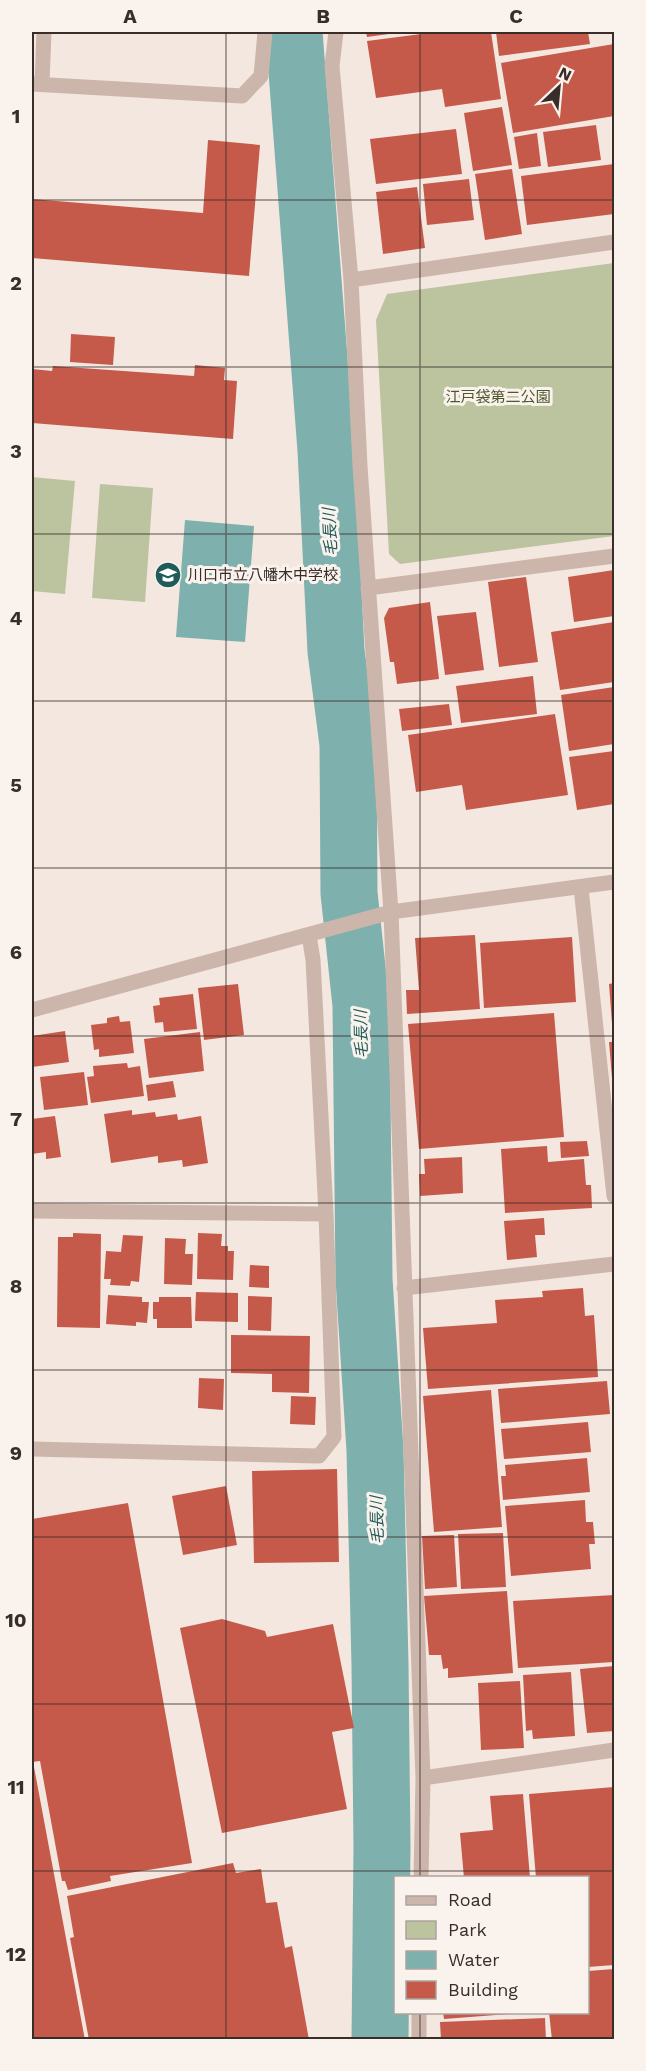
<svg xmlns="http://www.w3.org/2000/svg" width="646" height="2071" viewBox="0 0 646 2071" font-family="'Work Sans','Noto Sans JP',sans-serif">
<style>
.green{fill:#bbc39f}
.water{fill:#7eb0ad}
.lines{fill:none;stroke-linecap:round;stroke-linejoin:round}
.river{stroke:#7eb0ad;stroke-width:57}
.building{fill:#c65a4a}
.minor{stroke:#ccb6ab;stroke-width:15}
.grid{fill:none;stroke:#392d2a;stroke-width:1.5;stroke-opacity:0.55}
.labels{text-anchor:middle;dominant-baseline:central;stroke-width:6;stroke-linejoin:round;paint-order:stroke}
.park-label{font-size:15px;fill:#4d582d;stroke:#faf2ec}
.poi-label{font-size:15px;fill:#392d2a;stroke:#faf2ec;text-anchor:start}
.water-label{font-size:16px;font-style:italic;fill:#1f5b58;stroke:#faf2ec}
.neatline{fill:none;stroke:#392d2a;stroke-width:2}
.grid-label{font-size:20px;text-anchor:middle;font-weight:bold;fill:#392d2a}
</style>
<rect width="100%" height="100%" fill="#f3e7df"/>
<!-- green -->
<path class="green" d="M614,263V536L400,564L389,554L376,320L387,294Z
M32,477L75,481L65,594L32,591Z
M100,484L153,488L145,602L92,598Z"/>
<!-- water -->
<path class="water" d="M185,520L254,526L245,642L176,637Z"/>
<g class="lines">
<!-- river -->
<path class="river" d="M294,32L326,450L336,651L348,744L349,893L361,1005L364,1279L375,1450L380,1665L382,1847L380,2040"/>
</g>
<!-- building -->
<path class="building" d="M366,32H396V33L367,37Z
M437,32H491L501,99L445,107L442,89L376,98L367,41Z
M496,32H588L590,44L499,56Z
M614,44V116L513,133L501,63Z
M502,107L512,165L473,171L464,113Z
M596,125L601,160L548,167L543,132Z
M456,129L462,174L376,184L370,139Z
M537,133L541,166L519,169L514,137Z
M208,140L260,145L249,276L32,258V199L203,213Z
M614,164V214L527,225L521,176Z
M512,169L522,234L485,240L475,174Z
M469,179L474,220L427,225L423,184Z
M417,187L425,248L383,254L376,192Z
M71,334L115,337L113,365L70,362Z
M195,365L225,368L224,380L237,381L233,439L32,423V369L52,371L53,366L194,376Z
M614,570V616L574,622L568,577Z
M526,577L538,662L499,667L488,582Z
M430,602L439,679L397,684L394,662H390L384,618L389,608Z
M476,612L484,670L445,675L437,616Z
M614,622V682L560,690L551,632Z
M533,676L537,714L461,723L456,686Z
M614,687V744L569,751L561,695Z
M449,704L452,725L402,731L399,709Z
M555,714L568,795L466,810L462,785L416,792L408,735Z
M614,751V804L577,810L569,757Z
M475,935L480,1009L407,1014L406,990H419L415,938Z
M572,937L576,1002L484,1008L480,943Z
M614,983V1037H613L609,984Z
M238,984L244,1035L204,1040L198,988Z
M193,994L197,1029L164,1032L163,1022L155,1023L153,1006L160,1005L159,998Z
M554,1013L564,1137L419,1149L408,1024Z
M119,1016L120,1022L130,1021L134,1053L99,1057V1049L94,1050L91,1025L107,1023V1018Z
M65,1031L69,1062L32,1067V1036Z
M200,1032L204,1071L149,1078L144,1039Z
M609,1042H614V1077L612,1078Z
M127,1063L128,1068L140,1066L144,1096L91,1103L87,1077L94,1076L93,1066Z
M84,1072L88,1105L44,1110L40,1077Z
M173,1081L176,1097L148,1101L146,1085Z
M132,1110V1115L155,1112L156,1117L177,1114L178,1120L201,1116L208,1163L183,1167L182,1160L158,1163V1156L111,1163L104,1114Z
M55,1116L61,1157L46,1159V1152L32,1154V1119Z
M587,1141L589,1156L561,1158L560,1142Z
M547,1146L548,1162L584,1159L586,1185H591L592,1208L505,1213L501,1149Z
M462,1157L463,1193L420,1196L419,1174H425L424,1159Z
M544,1218L545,1235H535L537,1257L507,1260L504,1221Z
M73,1233L101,1234L100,1328L57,1327L58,1237H73Z
M198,1233L222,1234L221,1246H228V1251H234L233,1280L197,1279Z
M123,1235L143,1236L139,1282L131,1281L130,1286L110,1285L111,1279H104L106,1251L121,1252Z
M165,1238L186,1239L185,1254H193L192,1285L164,1284Z
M250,1265L269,1266V1288L249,1287Z
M583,1288L585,1316L594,1315L598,1377L428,1389L423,1328L497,1323L495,1300L543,1297L542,1291Z
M196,1292L238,1293V1322L195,1321Z
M108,1295L142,1297V1302H149L147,1323L136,1322V1326L106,1324Z
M248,1296L272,1297L271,1331L248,1330Z
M159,1297H191L192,1328H157V1319H153V1302H159Z
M231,1335L310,1336L309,1393L272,1392V1374L231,1373Z
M199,1378L224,1379L223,1410L198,1408Z
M607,1381L610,1414L501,1423L498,1389Z
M491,1390L502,1527L434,1532L423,1396Z
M291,1396L316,1397L315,1425L290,1424Z
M588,1422L591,1452L504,1459L501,1429Z
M587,1458L590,1492L503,1500L501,1476H506L505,1465Z
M337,1469L339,1562L254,1563L252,1471Z
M226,1486L237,1545L183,1555L172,1496Z
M585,1500L586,1522H593L595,1544H589L591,1569L511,1576L505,1506Z
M128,1503L192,1863L110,1876L111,1881L68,1890L65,1881H62L40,1761L32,1762V1519Z
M503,1533L506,1587L461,1589L458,1534Z
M454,1535L457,1587L425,1589L422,1536Z
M507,1591L513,1673L448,1678V1668L443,1669L441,1655H429L424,1596Z
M614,1595V1662L518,1668L513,1601Z
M222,1619L265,1631L267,1637L333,1624L354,1728L332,1732L347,1809L222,1833L180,1628Z
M614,1666V1731L587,1733L580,1669Z
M571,1672L575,1736L533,1739L532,1730L526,1731L523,1675Z
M520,1681L524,1748L481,1750L478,1683Z
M34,1767L85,2040H32V1768Z
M614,1787V1965L588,1967V1878H536L529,1794Z
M523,1794L530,1878H464L460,1833L493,1830L490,1796Z
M233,1863L236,1873L261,1869L266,1903L277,1902L285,1948L292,1946L309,2040H89L70,1938L74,1937L67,1896Z
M614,1969V2040H552L549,2012H588V1971Z
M443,2012H509V2014L444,2019Z
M545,2018L546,2040H441L440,2022Z"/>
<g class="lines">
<!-- minor -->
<path class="minor" d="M336,32L332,66L351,280L360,466L391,912L423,1778L421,1878
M32,84L242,96L261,76L265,32
M42,84L44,32
M351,280L614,242
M368,588L614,556
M581,888L614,1196
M32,1010L391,912L614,882
M32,1211L326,1214
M404,1288L614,1264
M32,1449L319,1456L334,1437L326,1214L313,960L309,935
M423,1778L614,1750
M419,2040V2012"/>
</g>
<!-- grid -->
<path class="grid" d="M226,32V2040M420,32V1878M32,200H614M32,367H614M32,534H614M32,701H614M32,868H614M32,1036H614M32,1203H614M32,1370H614M32,1537H614M32,1704H614M32,1871H614M420,2012V2040"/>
<!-- icons -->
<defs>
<symbol id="school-disc" viewBox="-11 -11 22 22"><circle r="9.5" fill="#1f5b58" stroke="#faf2ec"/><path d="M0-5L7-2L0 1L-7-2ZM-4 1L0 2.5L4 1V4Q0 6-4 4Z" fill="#fff"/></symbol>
</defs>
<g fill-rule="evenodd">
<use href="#school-disc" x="153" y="560" width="30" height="30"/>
</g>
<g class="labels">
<!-- park labels -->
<g class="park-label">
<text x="498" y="397">江戸袋第二公園</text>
</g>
<!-- poi labels -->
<g class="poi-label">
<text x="188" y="575">川口市立八幡木中学校</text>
</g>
<!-- water labels -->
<g class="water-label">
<text transform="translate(330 532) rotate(-93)">毛長川</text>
<text transform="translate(361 1034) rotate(-91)">毛長川</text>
<text transform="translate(377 1520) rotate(-91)">毛長川</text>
</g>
</g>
<!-- border -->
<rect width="646" height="2071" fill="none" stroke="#faf2ec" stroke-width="66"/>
<!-- legend -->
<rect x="394" y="1876" width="195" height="138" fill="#faf2ec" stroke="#ada39e" stroke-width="1.5"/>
<rect x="406" y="1896" width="30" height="9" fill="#ccb6ab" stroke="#ada39e" stroke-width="1.5"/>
<text x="448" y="1906" font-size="18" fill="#392d2a">Road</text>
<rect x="406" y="1921" width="30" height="18" fill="#bbc39f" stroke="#ada39e" stroke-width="1.5"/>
<text x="448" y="1936" font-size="18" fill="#392d2a">Park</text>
<rect x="406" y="1951" width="30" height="18" fill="#7eb0ad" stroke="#ada39e" stroke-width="1.5"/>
<text x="448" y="1966" font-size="18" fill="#392d2a">Water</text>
<rect x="406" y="1981" width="30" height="18" fill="#c65a4a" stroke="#ada39e" stroke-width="1.5"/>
<text x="448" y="1996" font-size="18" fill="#392d2a">Building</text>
<!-- north arrow -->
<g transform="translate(559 87) rotate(26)" stroke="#faf2ec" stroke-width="4.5" paint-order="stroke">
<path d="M0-4.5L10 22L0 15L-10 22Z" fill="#392d2a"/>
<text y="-9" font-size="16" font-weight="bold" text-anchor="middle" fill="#392d2a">N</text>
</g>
<rect x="33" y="33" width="580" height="2005" class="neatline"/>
<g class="grid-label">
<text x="130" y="23">A</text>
<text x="323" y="23">B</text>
<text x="516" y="23">C</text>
<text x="16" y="123">1</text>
<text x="16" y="290">2</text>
<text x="16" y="458">3</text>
<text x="16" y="625">4</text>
<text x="16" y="792">5</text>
<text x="16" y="959">6</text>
<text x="16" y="1126">7</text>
<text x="16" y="1293">8</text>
<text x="16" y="1460">9</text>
<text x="16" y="1627">10</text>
<text x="16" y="1794">11</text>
<text x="16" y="1961">12</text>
</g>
</svg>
